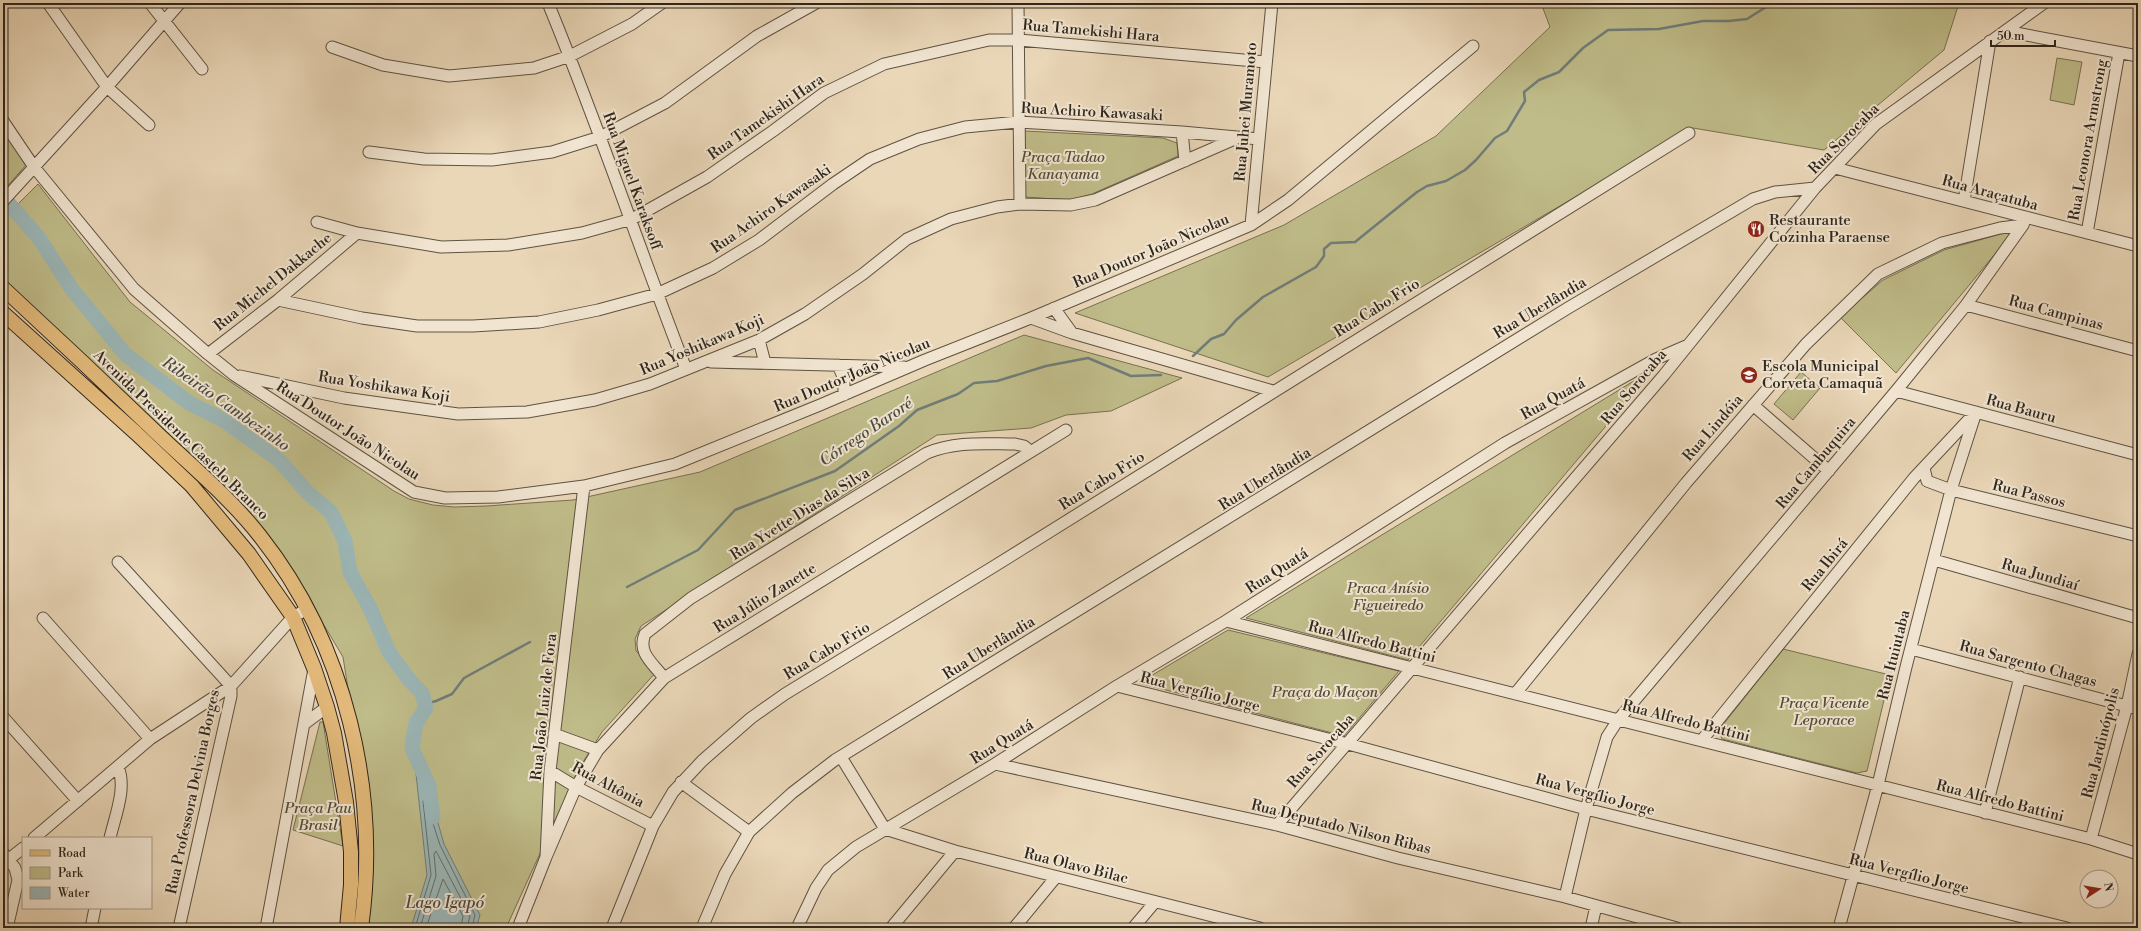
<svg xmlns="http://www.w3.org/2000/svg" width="2141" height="931" viewBox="0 0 2141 931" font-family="'Libre Bodoni',serif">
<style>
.green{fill:#bfbc89;stroke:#777152}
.water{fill:#9bb7b8;stroke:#707d7a}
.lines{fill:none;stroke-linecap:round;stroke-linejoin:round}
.shore{stroke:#656e6a;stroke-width:1}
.stream{stroke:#707d7a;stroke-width:2.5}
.river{stroke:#9bb7b8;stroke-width:15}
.minor-casing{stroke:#5e5243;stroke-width:13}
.major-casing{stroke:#2f261c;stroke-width:16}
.minor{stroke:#f1e5d1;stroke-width:11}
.major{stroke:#e5bc7c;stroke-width:14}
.labels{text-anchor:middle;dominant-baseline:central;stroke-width:4;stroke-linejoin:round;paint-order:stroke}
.street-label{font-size:15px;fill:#2f261c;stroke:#f1e5d1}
.park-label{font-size:15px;font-style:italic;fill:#534c37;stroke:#f1e5d1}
.poi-label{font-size:15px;fill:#2f261c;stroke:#f1e5d1;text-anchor:start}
.water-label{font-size:16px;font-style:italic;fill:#4a4a43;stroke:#f1e5d1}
</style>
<rect width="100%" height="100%" fill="#ead7b8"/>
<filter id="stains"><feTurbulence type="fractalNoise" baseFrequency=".005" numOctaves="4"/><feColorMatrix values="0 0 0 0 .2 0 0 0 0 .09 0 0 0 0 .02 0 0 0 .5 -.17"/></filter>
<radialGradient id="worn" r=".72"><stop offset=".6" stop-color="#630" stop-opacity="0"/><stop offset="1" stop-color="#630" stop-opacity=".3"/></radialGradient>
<!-- green -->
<path class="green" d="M1541,3H1959L1944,50L1824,150L1693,128L1268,377L1075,313L1284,225L1436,136L1550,27Z
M2057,58L2082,62L2074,105L2050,100Z
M1025,131L1163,138L1177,143L1178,156L1092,194L1068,200L1025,197Z
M3,132L27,164L3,191Z
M38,184L130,302L213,370L394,491L409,499L433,505L454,507L486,506L573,500L700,472L1024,335L1182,378L1111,411L1066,415L1031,428L937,435L641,626L635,639L636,651L657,671L602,732L578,770L506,928H363L362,777L343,657L300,585L268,539L3,285V219Z
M2015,230L1896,373L1840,317L1883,280L1944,250Z
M1655,368L1408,660L1246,618Z
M1801,372L1820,388L1793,420L1774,404Z
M1228,630L1399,671L1344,736L1139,683Z
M1783,649L1890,675L1867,771L1857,773L1722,739L1720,733L1722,726Z
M320,722H323L343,846L293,830Z"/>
<!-- water -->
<path class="water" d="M411,728L444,844L480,915L476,928H411L427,875Z"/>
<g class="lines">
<!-- shore -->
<path class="shore" d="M415,928L431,875L423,801L425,799L440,845L475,915L472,928
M420,928L436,876L434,854L436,851L470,916L467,928
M426,928L443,879L463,916L461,928"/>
<!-- stream -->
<path class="stream" d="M1193,356L1211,339L1224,334L1236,320L1263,297L1316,267L1324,256V249L1331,243L1355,242L1417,192L1427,186L1446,181L1465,170L1476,160L1495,138L1507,131L1525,101L1524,92L1539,80L1559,72L1583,48L1608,30L1659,29L1703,21H1729L1747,19L1766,7L1782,3
M627,587L698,550L735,510L835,471L899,426L917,410L958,394L974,383L997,381L1046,366L1088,358L1131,376L1161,375
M425,704L436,701L452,694L464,678L530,642"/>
<!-- river -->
<path class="river" d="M3,197L39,238L71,288L125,354L189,403L223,420L280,461L307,492L331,512L345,541L350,572L370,608L389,652L410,681L422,693L426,708L416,723L412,748L429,786L433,817"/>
<defs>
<path id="minor" d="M48,3L107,87L149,125
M150,3L202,69
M548,3C598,124 639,248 686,369
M1018,3L1020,204
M2005,31L2138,56
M332,47L383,65L449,76L534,68L570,56L632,24L662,3
M3,121L34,167L134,289L208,354L234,375L414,492L445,498L498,497L584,486L675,464L820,405L925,360L1031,318L1251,225L1288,200L1473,46
M1182,132L1185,161
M369,152L424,159L492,160L552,152L600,137L665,103L757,36L816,3
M1835,168L2138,246
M3,201L107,87L180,3
M1964,201L1990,41
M317,222L357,233L441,247L508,245L582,233L632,219L707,177L773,131L824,93L884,64L989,40H1019L1266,62
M1251,225L1272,3
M2087,233L2119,53
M278,300L362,318L417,326H473L539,322L598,310L657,294L713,268L759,240L833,184L870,159L919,139L965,127L1019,122L1182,132L1259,139
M1966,305L2138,351
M1054,308L1072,333
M1031,318L1072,333L1273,391
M759,340L765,363
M208,354L278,300L357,233
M711,362L904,367
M838,365L844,379V395
M240,376L344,398L458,414L527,412L595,400L650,384L759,340L805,314L863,274L907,239L951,219L997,207L1020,204L1071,205L1095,200L1237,138
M1896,391L2138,455
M1753,405L1829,471
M1924,468L1927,481L1951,490L2138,536
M1934,560L2138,618
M118,562L231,686V696L179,928
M43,618L150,739
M1226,621L2091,839L2138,854
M1911,649L2138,709
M664,678C653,663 637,653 645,634L691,598L927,453C956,441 984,444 1015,444L1024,446L1030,451
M1117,686L1348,744L1586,809L2067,928
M1515,694L1686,483L1806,344L1878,274L1942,243L2000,228L2023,225
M3,717L78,801
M304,724L327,707
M554,734L598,750
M1702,740L1914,478L1974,414
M841,757L885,829
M995,764L1277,825L1398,858L1565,897L1677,928
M550,771L576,787L653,826
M681,782L749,832
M1985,813L2020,677
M1277,825L1664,375L1815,188L1876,124L2044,3
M885,829L955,851L1260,928
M34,838L150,739L231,686L293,617L307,609
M110,838C115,816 127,788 118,767
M2091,839L2127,706L2138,654
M3,853L15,868L18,880L7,928
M546,857L576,787L598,750L664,678L1066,430
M3,864L23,848
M1565,897L1586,809L1607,737L1618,720L1896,391L1966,305L2023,225L2026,217
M91,928L95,908
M266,928L314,669
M518,928L546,857L550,771L584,486
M612,928L653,826L673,792L702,761L751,718L785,694L993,567L1689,133
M702,928L725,874L749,832L792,793L835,760L1568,308L1753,199L1775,192L1815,188
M797,928L816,888L828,870L856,847L995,764L1117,686L1226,621L1505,443L1656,359L1686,346
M891,928L955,851
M1014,928L1056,877
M1133,928L1155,902
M1591,928L1596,906
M1839,928L1878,785L1906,667L1951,490L1976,412"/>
<path id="major" d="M3,288C56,337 109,387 161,437C195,469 231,499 260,536C346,645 380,791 361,928
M3,313L136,433L192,486L249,554L293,617L314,668L327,707L334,733L346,802L351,852V885L347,928"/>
</defs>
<!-- minor casing -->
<use href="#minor" class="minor-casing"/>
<!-- major casing -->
<use href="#major" class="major-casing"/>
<!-- minor -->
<use href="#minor" class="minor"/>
<!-- major -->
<use href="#major" class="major"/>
</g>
<!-- icons -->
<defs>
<symbol id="restaurant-disc" viewBox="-11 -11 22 22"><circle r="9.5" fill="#8f2418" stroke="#f1e5d1"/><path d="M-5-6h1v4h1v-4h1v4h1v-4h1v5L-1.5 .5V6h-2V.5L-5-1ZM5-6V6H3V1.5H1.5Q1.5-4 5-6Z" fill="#fff"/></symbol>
<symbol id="school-disc" viewBox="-11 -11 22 22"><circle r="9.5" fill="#8f2418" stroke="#f1e5d1"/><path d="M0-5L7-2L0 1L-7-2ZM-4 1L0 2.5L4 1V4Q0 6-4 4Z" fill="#fff"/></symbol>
</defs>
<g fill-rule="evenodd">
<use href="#restaurant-disc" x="1746" y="219" width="20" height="20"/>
<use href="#school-disc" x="1739" y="365" width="20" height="20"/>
</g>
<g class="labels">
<!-- street labels -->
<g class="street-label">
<text transform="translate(1091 31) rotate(5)">Rua Tamekishi Hara</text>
<text transform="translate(1092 112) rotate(3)">Rua Achiro Kawasaki</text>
<text transform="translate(1246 112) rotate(-85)">Rua Juhei Muramoto</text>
<text transform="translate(766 117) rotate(-35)">Rua Tamekishi Hara</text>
<text transform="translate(1844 139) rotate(-45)">Rua Sorocaba</text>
<text transform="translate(2088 140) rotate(-80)">Rua Leonora Armstrong</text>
<text transform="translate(632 181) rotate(70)">Rua Miguel Karaksoff</text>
<text transform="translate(1990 193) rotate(15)">Rua Araçatuba</text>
<text transform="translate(771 209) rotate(-35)">Rua Achiro Kawasaki</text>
<text transform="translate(1151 251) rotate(-23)">Rua Doutor João Nicolau</text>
<text transform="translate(273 282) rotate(-39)">Rua Michel Dakkache</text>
<text transform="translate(1377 308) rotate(-32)">Rua Cabo Frio</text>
<text transform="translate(1540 308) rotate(-31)">Rua Uberlândia</text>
<text transform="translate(2056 313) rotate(15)">Rua Campinas</text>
<text transform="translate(702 345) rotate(-23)">Rua Yoshikawa Koji</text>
<text transform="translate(852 375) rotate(-23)">Rua Doutor João Nicolau</text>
<text transform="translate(384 387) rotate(9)">Rua Yoshikawa Koji</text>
<text transform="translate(1634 387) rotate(-50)">Rua Sorocaba</text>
<text transform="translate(1553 399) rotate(-29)">Rua Quatá</text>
<text transform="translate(2021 409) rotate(15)">Rua Bauru</text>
<text transform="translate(1713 428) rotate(-49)">Rua Lindóia</text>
<text transform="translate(348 431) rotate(33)">Rua Doutor João Nicolau</text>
<text transform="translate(181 435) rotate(44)">Avenida Presidente Castelo Branco</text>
<text transform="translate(1816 463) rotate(-50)">Rua Cambuquira</text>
<text transform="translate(1265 479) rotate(-32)">Rua Uberlândia</text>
<text transform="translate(1102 481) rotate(-32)">Rua Cabo Frio</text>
<text transform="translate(2029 494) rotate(14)">Rua Passos</text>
<text transform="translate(800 514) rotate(-32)">Rua Yvette Dias da Silva</text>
<text transform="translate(1825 565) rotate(-51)">Rua Ibirá</text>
<text transform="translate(1277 571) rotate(-33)">Rua Quatá</text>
<text transform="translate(2040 575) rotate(16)">Rua Jundiaí</text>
<text transform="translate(765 598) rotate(-32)">Rua Júlio Zanette</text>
<text transform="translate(1372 642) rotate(14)">Rua Alfredo Battini</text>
<text transform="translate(989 648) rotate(-32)">Rua Uberlândia</text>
<text transform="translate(827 651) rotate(-31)">Rua Cabo Frio</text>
<text transform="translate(1894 655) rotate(-76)">Rua Ituiutaba</text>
<text transform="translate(2028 664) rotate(15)">Rua Sargento Chagas</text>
<text transform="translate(1200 692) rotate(14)">Rua Vergílio Jorge</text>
<text transform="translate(544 707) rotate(-84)">Rua João Luiz de Fora</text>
<text transform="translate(1686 721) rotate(14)">Rua Alfredo Battini</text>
<text transform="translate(1002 742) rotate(-32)">Rua Quatá</text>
<text transform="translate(2101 743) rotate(-76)">Rua Jardinópolis</text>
<text transform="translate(1321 751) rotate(-49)">Rua Sorocaba</text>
<text transform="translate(608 785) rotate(28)">Rua Altônia</text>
<text transform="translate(193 792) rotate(-78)">Rua Professora Delvina Borges</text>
<text transform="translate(1595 795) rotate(15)">Rua Vergílio Jorge</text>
<text transform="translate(2000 801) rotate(14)">Rua Alfredo Battini</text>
<text transform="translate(1341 827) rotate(14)">Rua Deputado Nilson Ribas</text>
<text transform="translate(1076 866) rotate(14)">Rua Olavo Bilac</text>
<text transform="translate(1909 874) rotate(14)">Rua Vergílio Jorge</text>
</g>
<!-- park labels -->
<g class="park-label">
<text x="1063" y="157">Praça Tadao<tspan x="1063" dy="17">Kanayama</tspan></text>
<text x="1388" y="588">Praca Anísio<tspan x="1388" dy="17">Figueiredo</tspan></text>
<text x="1325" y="692">Praça do Maçon</text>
<text x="1824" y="703">Praça Vicente<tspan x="1824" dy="17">Leporace</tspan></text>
<text x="318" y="808">Praça Pau<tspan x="318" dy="17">Brasil</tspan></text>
</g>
<!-- poi labels -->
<g class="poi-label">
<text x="1769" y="220">Restaurante<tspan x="1769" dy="17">Cozinha Paraense</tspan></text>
<text x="1762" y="366">Escola Municipal<tspan x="1762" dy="17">Corveta Camaquã</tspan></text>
</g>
<!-- water labels -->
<g class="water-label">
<text transform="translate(226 404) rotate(35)">Ribeirão Cambezinho</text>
<text transform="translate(866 432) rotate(-34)">Córrego Baroré</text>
<text x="445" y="903">Lago Igapó</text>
</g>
</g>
<!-- margin -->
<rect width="2141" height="931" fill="none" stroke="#ead7b8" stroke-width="16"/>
<rect x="4" y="4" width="2133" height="923" fill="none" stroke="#2f261c" stroke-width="2"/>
<rect x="8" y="8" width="2125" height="915" fill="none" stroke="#2f261c"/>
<!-- legend -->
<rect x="22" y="837" width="130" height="72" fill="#f1e5d1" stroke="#a39989"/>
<rect x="30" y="850" width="20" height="6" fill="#e5bc7c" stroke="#a39989"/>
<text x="58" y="857" font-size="12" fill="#2f261c">Road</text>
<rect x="30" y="867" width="20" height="12" fill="#bfbc89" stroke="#a39989"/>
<text x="58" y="877" font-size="12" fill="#2f261c">Park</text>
<rect x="30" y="887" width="20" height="12" fill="#9bb7b8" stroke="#a39989"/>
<text x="58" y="897" font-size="12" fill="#2f261c">Water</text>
<!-- north arrow -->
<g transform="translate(2099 889) rotate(78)"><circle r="19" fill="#f1e5d1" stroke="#a39989"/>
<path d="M0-3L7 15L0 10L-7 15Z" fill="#8f2418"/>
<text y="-6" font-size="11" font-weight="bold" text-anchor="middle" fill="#2f261c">N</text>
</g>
<!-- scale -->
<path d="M1991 40v6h64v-6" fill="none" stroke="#2f261c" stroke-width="2"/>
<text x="1997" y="40" font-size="12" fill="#2f261c" stroke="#f1e5d1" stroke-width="3" paint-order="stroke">50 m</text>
<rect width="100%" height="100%" filter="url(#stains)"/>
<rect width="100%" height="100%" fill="url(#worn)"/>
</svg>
